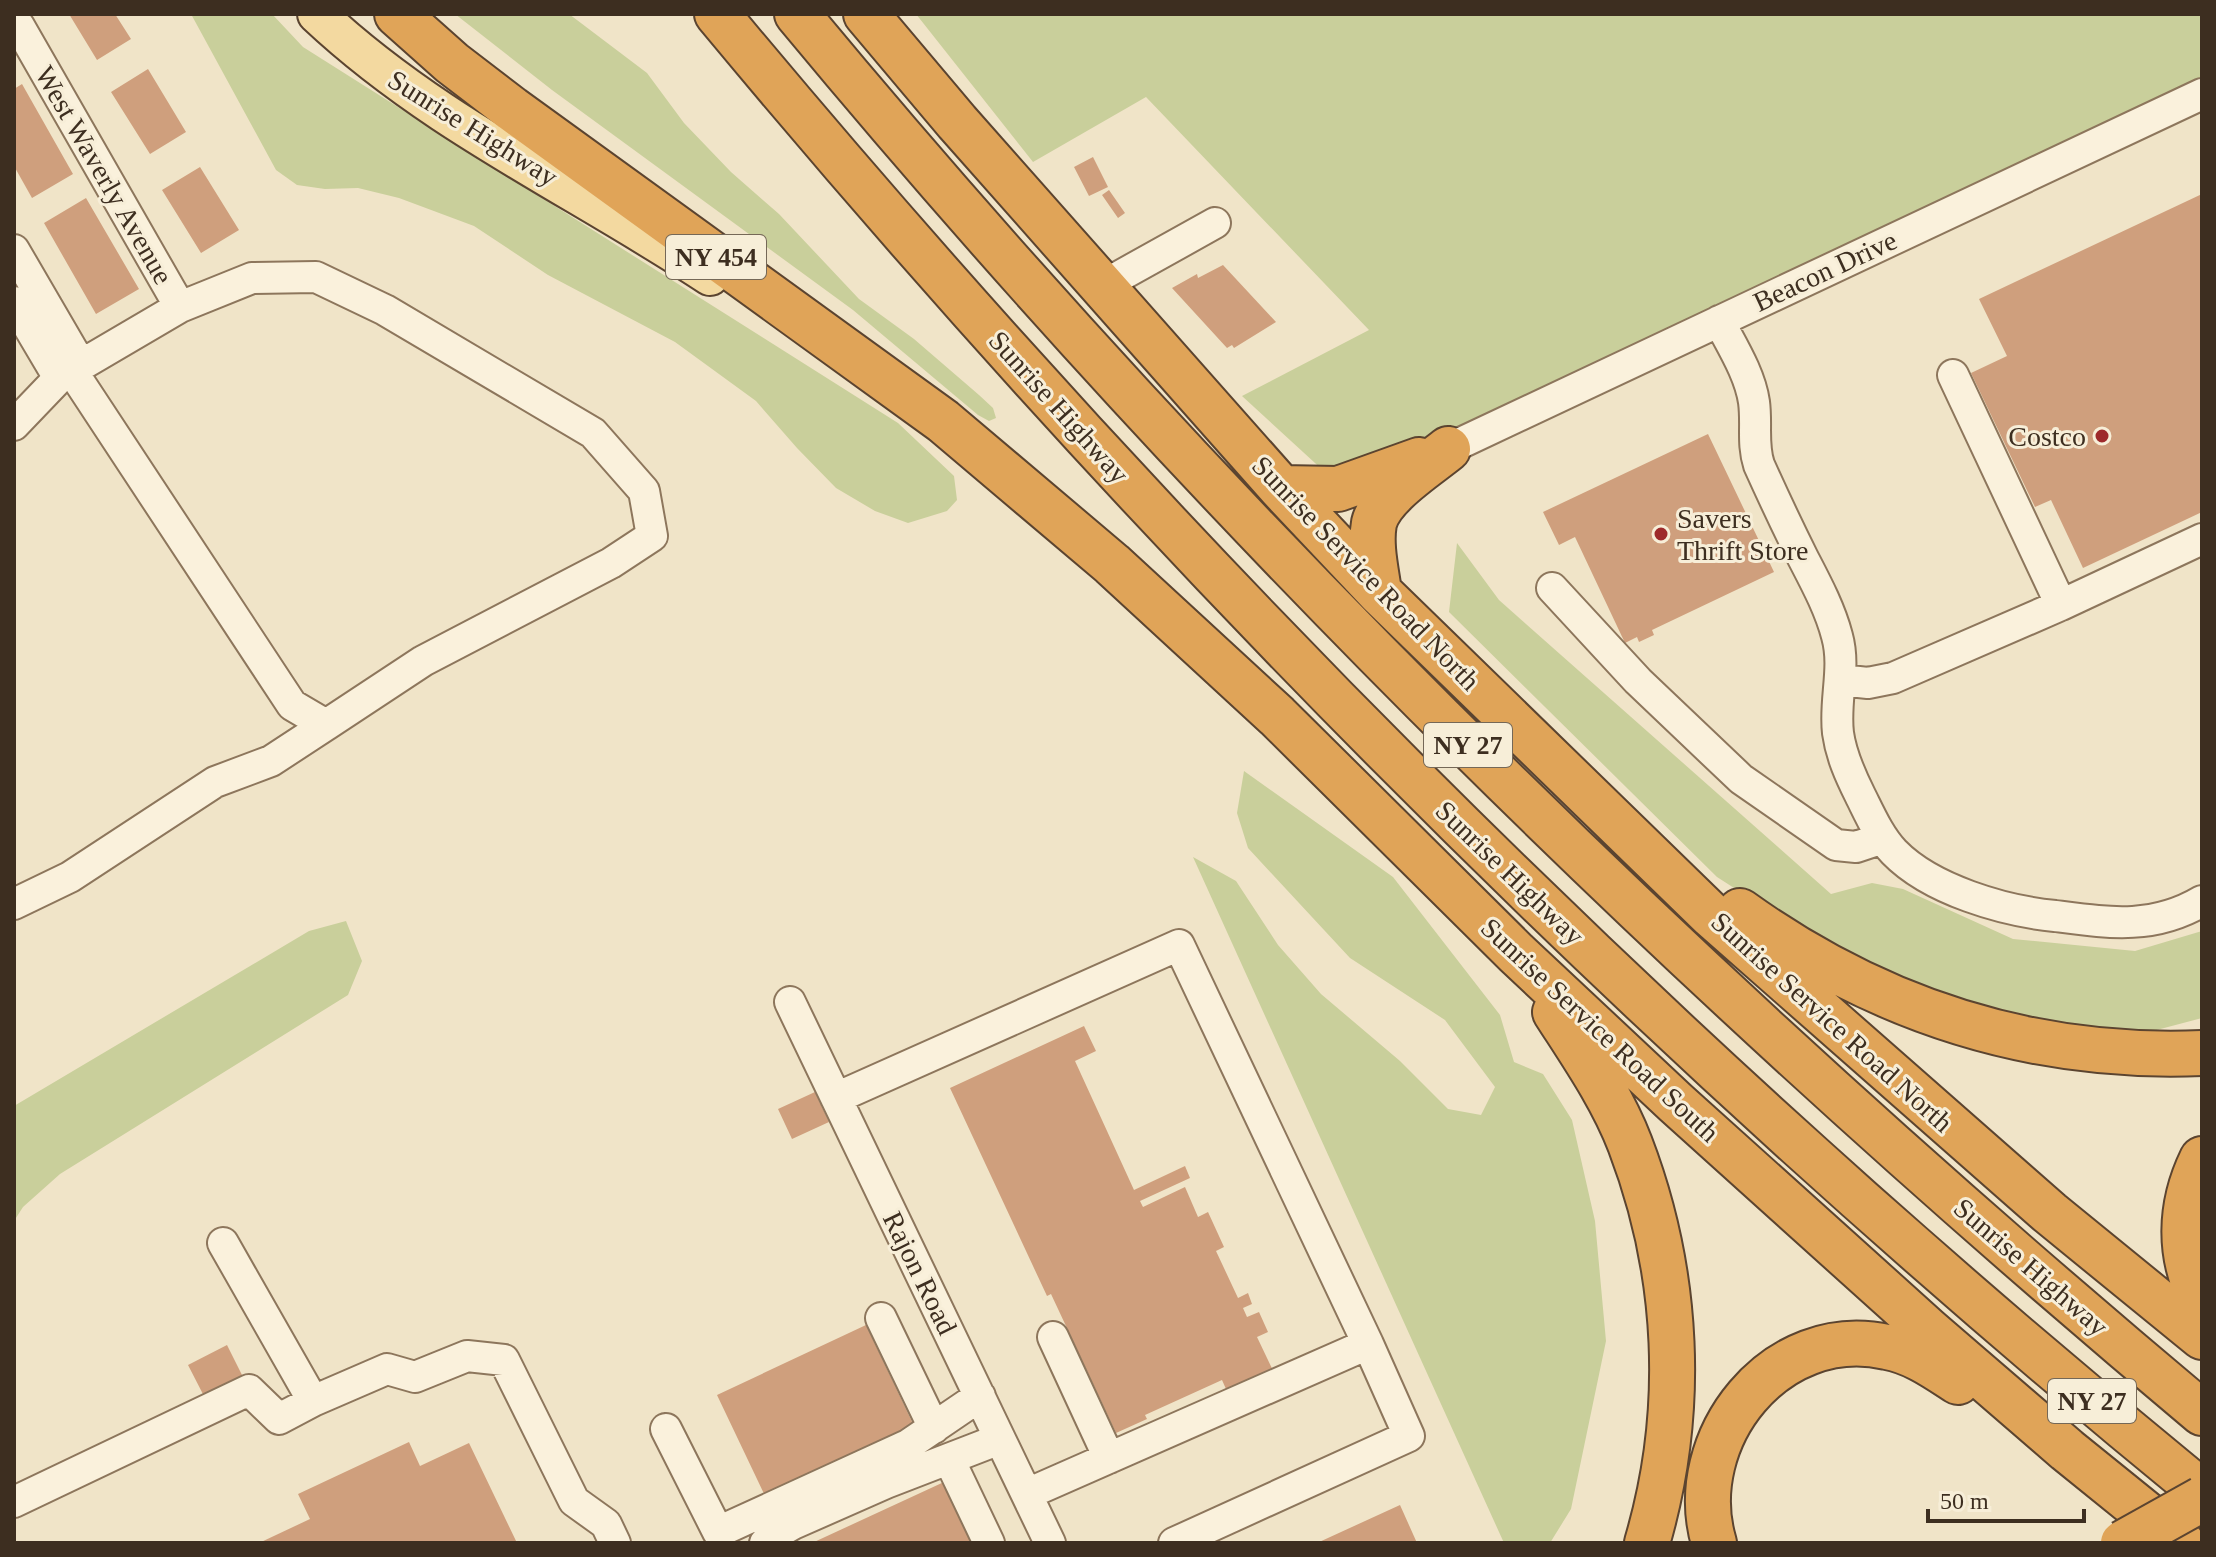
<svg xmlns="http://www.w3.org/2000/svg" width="2216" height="1557" viewBox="0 0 2216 1557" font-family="Georgia,serif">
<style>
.green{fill:#c9cf9b}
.building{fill:#cf9f7d}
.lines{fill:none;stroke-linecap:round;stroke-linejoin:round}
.minor-casing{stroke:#8d765c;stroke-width:34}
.major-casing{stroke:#5b4430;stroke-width:42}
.highway-casing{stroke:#5b4430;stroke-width:48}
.minor{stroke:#faf1dc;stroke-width:30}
.major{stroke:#f3d9a0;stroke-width:38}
.highway{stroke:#e0a458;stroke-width:44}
.highway-bridge-casing{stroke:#5b4430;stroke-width:48;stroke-linecap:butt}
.highway-bridge{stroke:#e0a458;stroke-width:44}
.poi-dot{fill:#9e2a2b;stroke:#f7eed8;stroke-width:3}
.labels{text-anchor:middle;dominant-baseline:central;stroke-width:6;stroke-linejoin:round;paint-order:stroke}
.shield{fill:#f7eed8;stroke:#756857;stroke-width:2}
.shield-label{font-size:26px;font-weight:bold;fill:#3d2e20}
.street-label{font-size:28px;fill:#3d2e20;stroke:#f7eed8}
.poi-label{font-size:28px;fill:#3d2e20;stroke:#f7eed8;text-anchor:end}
</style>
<rect width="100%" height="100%" fill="#f0e4c8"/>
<!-- green -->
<path class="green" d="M191,14H272L303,47L898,423L954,476L957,500L947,511L908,523L875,511L836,488L797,448L756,401L675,342L548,275L474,226L399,198L358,188L325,189L297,185L276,170Z
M455,14H569L647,73L684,123L731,172L779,214L859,299L914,339L979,395L993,408L996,418L989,421L978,415L853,310L552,90Z
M916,14H2202V85L1339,485L1242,396L1369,330L1146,97L1033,162Z
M1457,543L1499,600L1831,894L1872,883L1903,889L2013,939L2135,951L2202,931V1018L2149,1032L1999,1017L1837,954L1717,877L1449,612Z
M1244,771L1393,877L1500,1015L1514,1062L1543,1074L1572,1120L1595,1221L1606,1341L1571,1509L1550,1543H1504L1193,857L1236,881L1278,945L1321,994L1400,1061L1448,1109L1481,1115L1495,1087L1445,1020L1350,958L1248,848L1237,813Z
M346,921L362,961L348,995L60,1174L23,1207L14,1221V1106L309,931Z"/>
<!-- building -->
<path class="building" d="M69,14H115L131,39L97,60Z
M148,69L186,132L150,154L111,92Z
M22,84L73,174L32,198L14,166V89Z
M1093,157L1108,187L1089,196L1074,167Z
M200,167L239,230L201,253L162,190Z
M1109,190L1125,213L1118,218L1102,195Z
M2202,194V512L2083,568L2051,500L2035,507L1971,373L2007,356L1979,299Z
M86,198L139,289L96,314L44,223Z
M1223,265L1276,322L1234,348L1232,345L1227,348L1172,288L1197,274L1198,278Z
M1708,434L1774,572L1652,630L1654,635L1639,642L1637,637L1625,643L1575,537L1559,545L1543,512Z
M1084,1026L1096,1051L1075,1061L1134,1190L1185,1166L1190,1178L1140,1201L1143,1207L1185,1187L1198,1217L1208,1212L1224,1247L1216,1251L1238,1298L1248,1293L1252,1304L1243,1308L1247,1317L1259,1312L1268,1332L1257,1337L1276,1377L1230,1398L1222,1380L1145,1415L1147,1419L1116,1433L1051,1294L1047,1296L950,1088Z
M815,1092L829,1122L792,1139L778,1109Z
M866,1325L916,1430L767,1500L717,1395Z
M227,1345L245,1381L206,1400L188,1365Z
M409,1442L420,1466L469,1443L517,1543H259L310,1519L298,1494Z
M944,1482L973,1543H812Z
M1400,1505L1417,1543H1317Z"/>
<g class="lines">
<defs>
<path id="minor" d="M14,250L81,365
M1102,286L1215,223
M14,302L59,378
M1719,321C1732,346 1750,374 1754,402C1757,424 1752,444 1759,465C1773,496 1788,528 1803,558C1816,583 1830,609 1837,636C1846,668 1834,700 1838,733C1841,755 1850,775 1860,795C1870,815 1879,836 1894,852C1931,890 2004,911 2055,916C2109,923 2153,930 2202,901
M72,371L292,705L326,725L423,661L611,563L652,536L644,491L593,433L385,310L316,277L252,278L180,307
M1953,375L2061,605
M14,425L59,378L180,307L19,26
M1448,449L2202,94
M1552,588L1638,681L1741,779L1836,845L1856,847L1883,838
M1840,680L1868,683L1893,678L2061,605L2202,539
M14,904L70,877L215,782L271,761L326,725
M790,1002L1050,1543
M836,1098L1179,945L1368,1344
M223,1243L313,1401L387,1369L415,1377L467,1356L504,1360L574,1501L606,1524L615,1543
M881,1318L934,1428
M1053,1337L1109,1458
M666,1429L718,1532L908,1445L980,1396
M949,1459L989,1543
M1027,1494L1368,1344L1409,1436L1174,1543
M14,1502L249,1390L279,1419L313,1401
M765,1543L772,1536L793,1524L886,1483L1000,1439"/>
<path id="major" d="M317,14C434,124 577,188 710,276"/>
<path id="highway" d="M397,14L452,63L512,109L943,421L1112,564L1277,716L1516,953L1676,1103L1928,1330L2067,1450L2182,1543
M717,14C1164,552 1660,1049 2202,1492
M797,14C1220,524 1695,988 2202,1413
M866,14L957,122L1281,488L1379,592L1711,915L2050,1213L2202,1337
M1281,488L1338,489L1419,460
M1379,592C1376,570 1370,545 1374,523C1381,495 1426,467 1448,449
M1740,911C1878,1010 2032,1060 2202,1053
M1555,1012C1582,1054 1612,1097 1630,1144C1679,1272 1686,1411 1647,1543
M2202,1159C2179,1206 2178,1256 2202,1302
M1714,1543C1683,1439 1776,1322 1887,1347C1914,1352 1935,1367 1958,1382"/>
</defs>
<!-- minor casing -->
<use href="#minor" class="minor-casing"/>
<!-- major casing -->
<use href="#major" class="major-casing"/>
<!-- highway casing -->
<use href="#highway" class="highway-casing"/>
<!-- minor -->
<use href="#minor" class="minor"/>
<!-- major -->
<use href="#major" class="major"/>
<!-- highway -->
<use href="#highway" class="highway"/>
<defs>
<path id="highway-bridge" d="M2123,1543L2202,1499"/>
</defs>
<!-- highway-bridge casing -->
<use href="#highway-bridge" class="highway-bridge-casing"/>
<!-- highway-bridge -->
<use href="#highway-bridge" class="highway-bridge"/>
</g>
<!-- markers -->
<g class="poi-dot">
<circle cx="2102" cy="436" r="8"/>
<circle cx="1661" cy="534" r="8"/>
</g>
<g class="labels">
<!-- shield labels -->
<g class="shield">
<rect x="666" y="235" width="100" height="44" rx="6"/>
<rect x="1424" y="723" width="88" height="44" rx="6"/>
<rect x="2048" y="1379" width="88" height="44" rx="6"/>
</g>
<g class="shield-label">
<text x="716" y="257">NY 454</text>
<text x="1468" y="745">NY 27</text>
<text x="2092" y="1401">NY 27</text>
</g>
<!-- street labels -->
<g class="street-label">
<text transform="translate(473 128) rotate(32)">Sunrise Highway</text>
<text transform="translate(104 175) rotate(60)">West Waverly Avenue</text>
<text transform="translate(1825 271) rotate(-25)">Beacon Drive</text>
<text transform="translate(1059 407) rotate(48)">Sunrise Highway</text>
<text transform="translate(1366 573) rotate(46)">Sunrise Service Road North</text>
<text transform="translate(1510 873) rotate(44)">Sunrise Highway</text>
<text transform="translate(1832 1022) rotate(42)">Sunrise Service Road North</text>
<text transform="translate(1600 1030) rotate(43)">Sunrise Service Road South</text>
<text transform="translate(2031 1267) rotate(41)">Sunrise Highway</text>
<text transform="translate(920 1273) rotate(64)">Rajon Road</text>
</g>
<!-- poi labels -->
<g class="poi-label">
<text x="2086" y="436">Costco</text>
<text x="1677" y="518" text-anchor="start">Savers<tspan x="1677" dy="32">Thrift Store</tspan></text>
</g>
</g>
<!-- border -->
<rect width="2216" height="1557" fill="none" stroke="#3d2e20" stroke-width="32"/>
<!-- scale -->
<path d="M1928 1509v12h156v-12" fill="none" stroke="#3d2e20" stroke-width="4"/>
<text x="1940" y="1509" font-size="24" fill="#3d2e20" stroke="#f7eed8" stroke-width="6" paint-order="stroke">50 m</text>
</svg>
